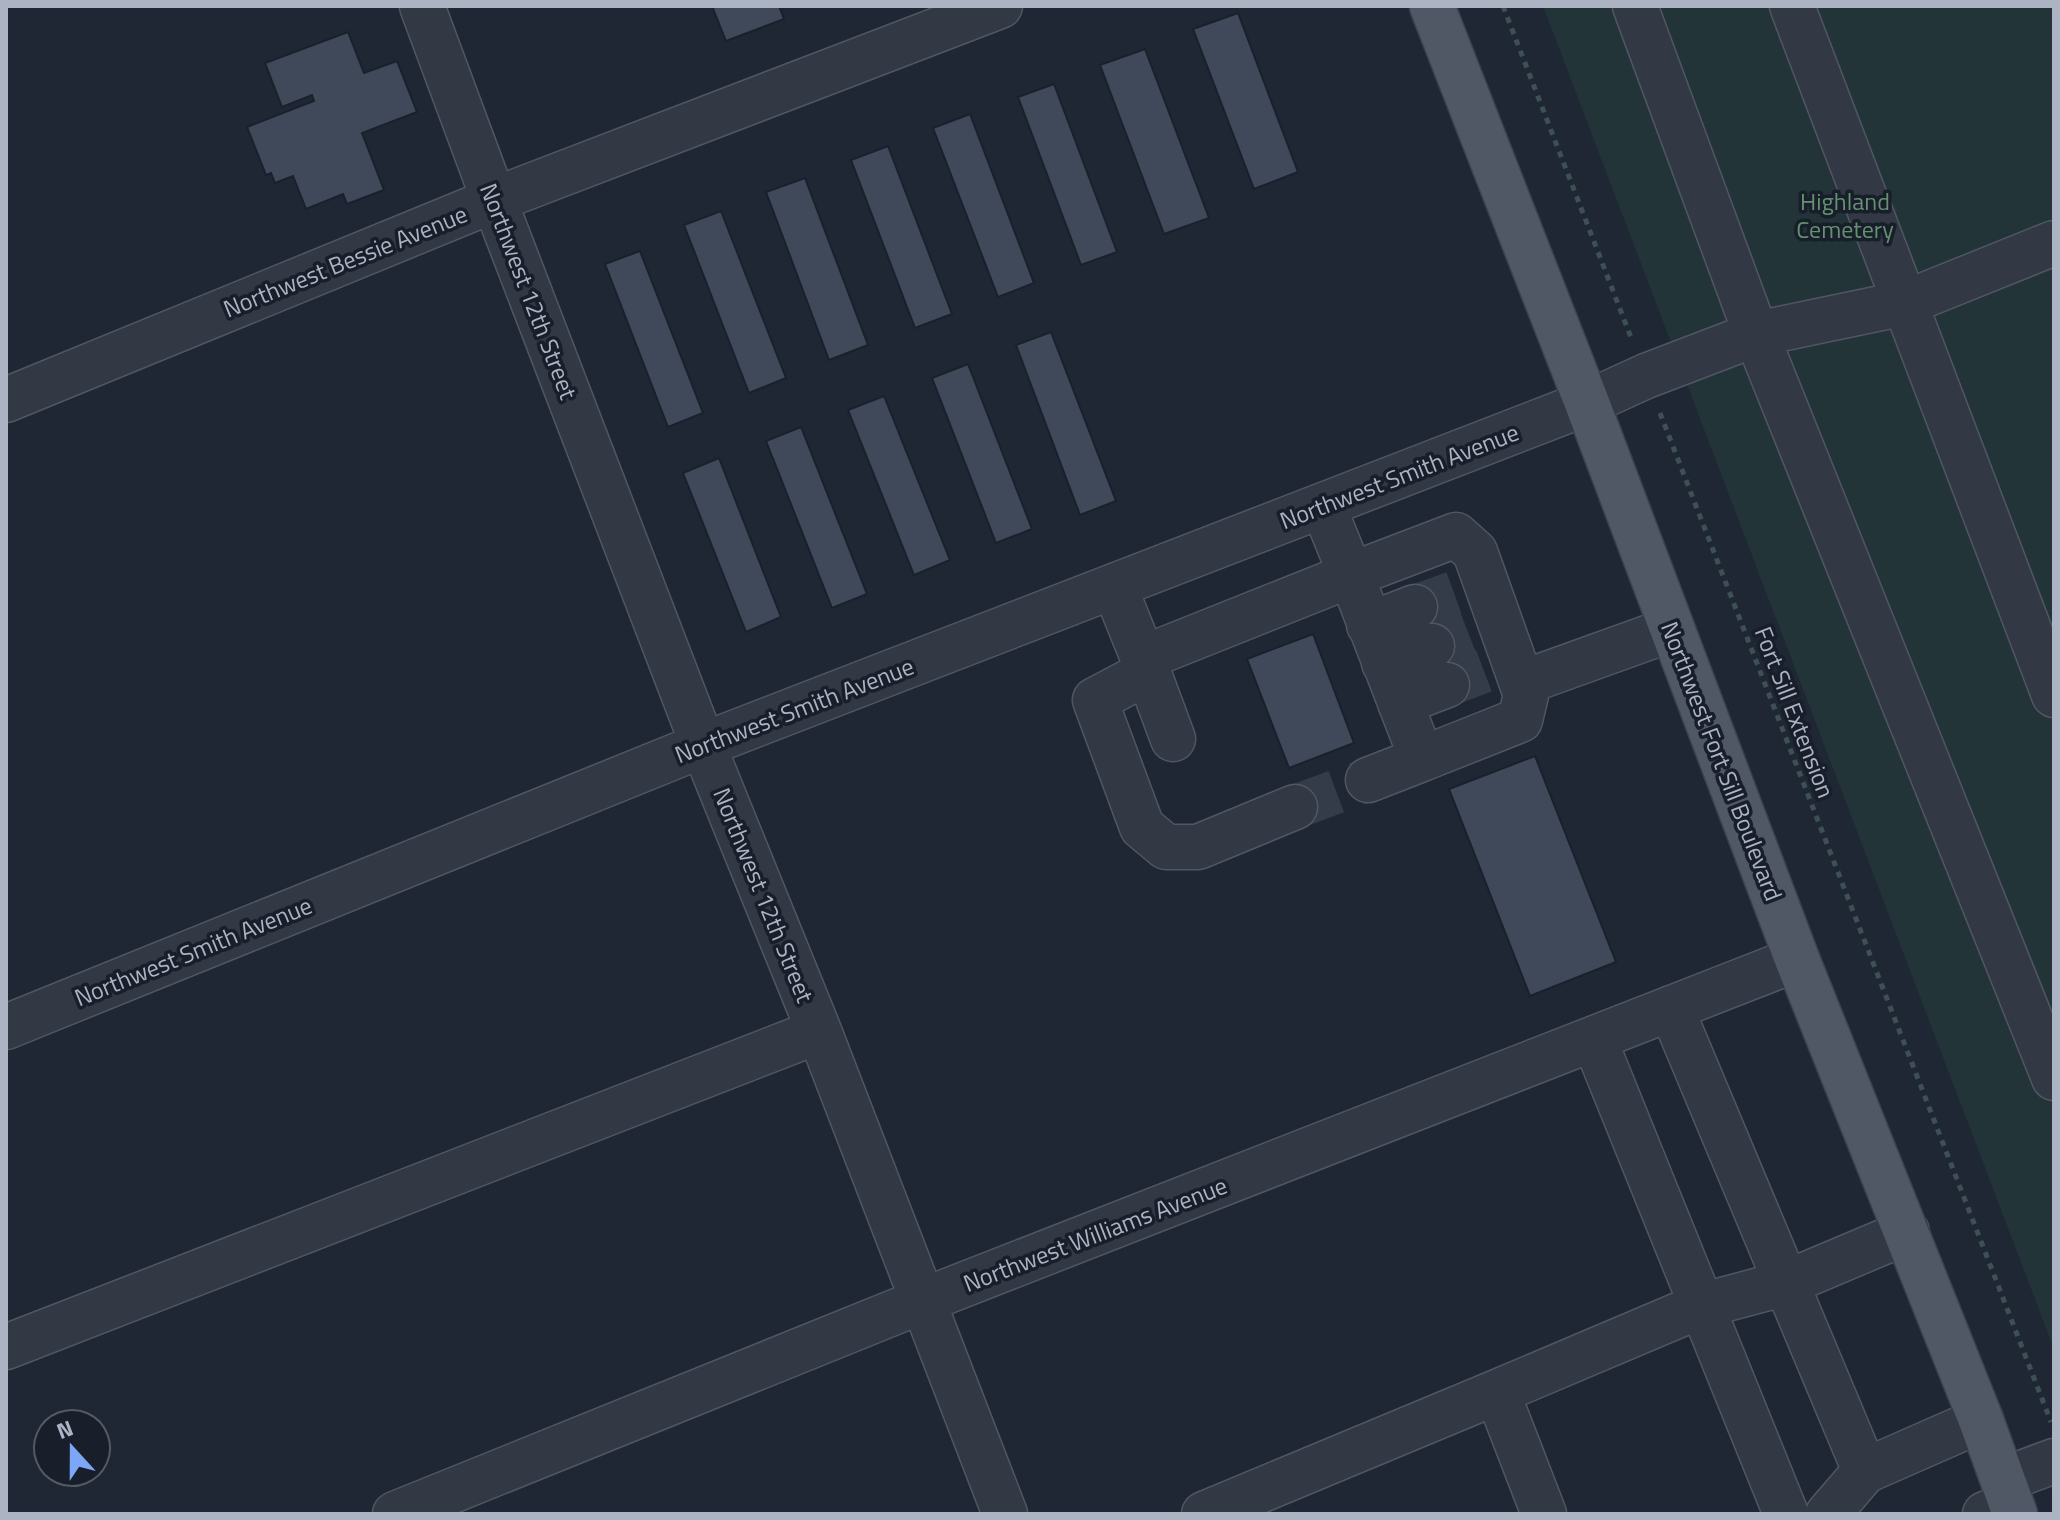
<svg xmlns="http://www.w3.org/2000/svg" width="2060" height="1520" viewBox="0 0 2060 1520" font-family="'Titillium Web',sans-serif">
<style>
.green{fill:#223437}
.building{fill:#40495a;stroke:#1a202c;stroke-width:2}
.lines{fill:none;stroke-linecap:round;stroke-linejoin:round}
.minor-tunnel{stroke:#343c4a;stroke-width:44;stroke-dasharray:44 22;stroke-linecap:butt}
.minor-casing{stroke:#505664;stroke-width:47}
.major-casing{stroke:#3c424f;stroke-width:47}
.path{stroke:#3e5053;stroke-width:5;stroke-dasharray:6 6;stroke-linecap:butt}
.minor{stroke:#323945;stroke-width:44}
.major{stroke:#505866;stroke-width:44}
.labels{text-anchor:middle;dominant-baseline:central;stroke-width:7;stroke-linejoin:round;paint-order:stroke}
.park-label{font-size:24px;fill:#649271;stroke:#181e2a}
.street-label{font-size:24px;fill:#acb3c3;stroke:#181e2a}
</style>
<rect width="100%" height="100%" fill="#1f2735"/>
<!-- green -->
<path class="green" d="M1543,6H2054V1349Z"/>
<!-- building -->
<path class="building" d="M712,6H779L784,19L726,41Z
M1238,13L1298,172L1254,189L1193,29Z
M348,32L364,73L397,61L417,112L362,133L384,190L347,204L343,194L306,209L293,176L275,183L271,173L266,175L247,127L314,101L312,95L282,107L265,63Z
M1145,49L1209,218L1164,234L1100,65Z
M1054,84L1117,252L1081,265L1018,97Z
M970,114L1034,283L998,297L933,128Z
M888,146L952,314L915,328L851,160Z
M805,178L868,345L829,360L766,192Z
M721,211L786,378L749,393L684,225Z
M640,251L703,413L668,427L605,264Z
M1051,332L1116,501L1080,515L1016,345Z
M968,364L1032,529L996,543L932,378Z
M884,396L950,560L914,575L848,410Z
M801,427L867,594L832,608L766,441Z
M719,458L781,617L746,632L683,473Z
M1313,634L1354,743L1289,768L1247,659Z
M1535,756L1616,962L1530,996L1449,789Z"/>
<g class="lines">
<!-- minor-tunnel -->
<path class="minor-tunnel" d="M1415,607L1454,593
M1432,646L1468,632
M1447,685L1484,671
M1295,807L1368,780"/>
<defs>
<path id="minor" d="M422,6L494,200L703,745L819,1031L1005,1514
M1635,6L1756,334L2054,1078
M1792,6L2054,695
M6,400L494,200L1000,6
M1456,535L1475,552L1526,695L1520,720L1422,759L1351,575Z
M1114,586L1143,658L1351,575L1323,506
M1369,625L1415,607
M1143,658L1173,739
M1384,663L1432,646
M1148,672L1095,700L1142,827L1166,847H1198L1295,807
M1522,683L1672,629
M1400,703L1447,685
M1368,780L1422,759
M1671,1008L1865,1471L1981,1420
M6,1027L703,745L1587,403L1646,376L1756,334L1905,303L2054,243
M1594,1039L1786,1514
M6,1347L819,1031
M1497,1392L1700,1306L1786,1283L1907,1232
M2003,1480L2054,1461
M395,1514L922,1301L1797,959
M1204,1514L1497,1392L1544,1514
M1828,1514L1865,1471
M1985,1514L2011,1504"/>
<path id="major" d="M1432,6L1587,403L1797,959L1981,1420L2015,1514"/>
</defs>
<!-- minor casing -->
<use href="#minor" class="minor-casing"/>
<!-- major casing -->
<use href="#major" class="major-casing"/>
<!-- path -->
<path class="path" d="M1503,6L1632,340
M1660,413L2051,1422"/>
<!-- minor -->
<use href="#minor" class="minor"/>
<!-- major -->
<use href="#major" class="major"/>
</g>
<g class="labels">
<!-- park labels -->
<g class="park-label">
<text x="1845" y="201">Highland<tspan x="1845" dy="28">Cemetery</tspan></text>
</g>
<!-- street labels -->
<g class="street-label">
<text transform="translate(345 261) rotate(-22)">Northwest Bessie Avenue</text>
<text transform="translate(529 291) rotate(69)">Northwest 12th Street</text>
<text transform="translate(1399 476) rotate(-21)">Northwest Smith Avenue</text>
<text transform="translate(794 710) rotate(-21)">Northwest Smith Avenue</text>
<text transform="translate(1795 712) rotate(69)">Fort Sill Extension</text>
<text transform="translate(1722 761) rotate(69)">Northwest Fort Sill Boulevard</text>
<text transform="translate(764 895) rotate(68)">Northwest 12th Street</text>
<text transform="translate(193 951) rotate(-22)">Northwest Smith Avenue</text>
<text transform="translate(1095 1234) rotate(-21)">Northwest Williams Avenue</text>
</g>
</g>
<!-- border -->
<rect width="2060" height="1520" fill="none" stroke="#acb3c3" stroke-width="16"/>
<!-- north arrow -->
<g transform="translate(72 1448) rotate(339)"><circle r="38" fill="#181e2a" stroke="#535a67" stroke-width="2"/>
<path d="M0-6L14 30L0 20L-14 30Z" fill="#7da6f6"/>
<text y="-12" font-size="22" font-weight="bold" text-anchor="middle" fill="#acb3c3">N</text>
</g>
</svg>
